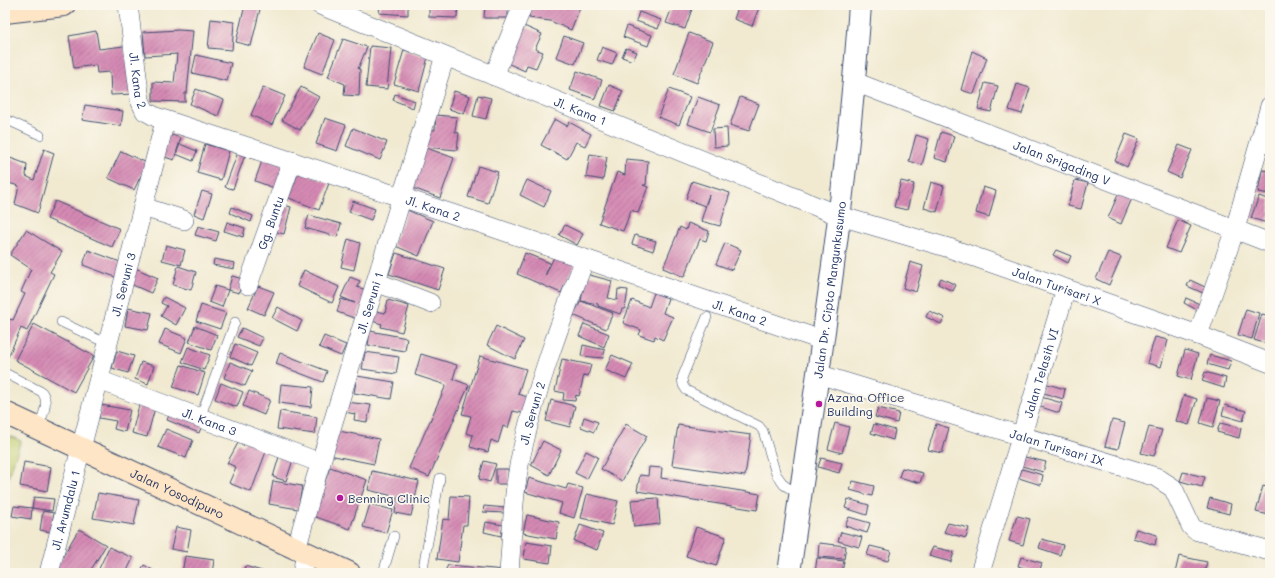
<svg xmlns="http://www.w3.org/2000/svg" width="1275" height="578" viewBox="0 0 1275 578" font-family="Mali,sans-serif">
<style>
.garden{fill:#c1cd6f;stroke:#6e7e66}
.building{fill:url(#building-hatch)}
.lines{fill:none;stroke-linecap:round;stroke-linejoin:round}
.service-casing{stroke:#3b4b6f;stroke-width:10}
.minor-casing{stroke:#3b4b6f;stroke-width:20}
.tertiary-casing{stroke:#3b4b6f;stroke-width:24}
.secondary-casing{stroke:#3b4b6f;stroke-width:24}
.service{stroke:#fff;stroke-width:9}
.minor{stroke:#fff;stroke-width:19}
.tertiary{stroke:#fff;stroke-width:22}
.secondary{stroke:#fee5c5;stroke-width:22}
.poi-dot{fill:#b5179e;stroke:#fbf7ec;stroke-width:1.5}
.labels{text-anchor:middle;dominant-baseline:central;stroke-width:3.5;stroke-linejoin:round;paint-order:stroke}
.street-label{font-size:12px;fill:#1b2f5e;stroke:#fbf7ec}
.poi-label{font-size:12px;fill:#1b2f5e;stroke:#fbf7ec;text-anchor:start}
</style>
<defs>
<pattern id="building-hatch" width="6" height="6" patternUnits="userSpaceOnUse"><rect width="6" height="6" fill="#d58ab4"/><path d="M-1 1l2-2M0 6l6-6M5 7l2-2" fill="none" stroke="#ac7196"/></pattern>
</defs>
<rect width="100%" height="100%" fill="#fbf7ec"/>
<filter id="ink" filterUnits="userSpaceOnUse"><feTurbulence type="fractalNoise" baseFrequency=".025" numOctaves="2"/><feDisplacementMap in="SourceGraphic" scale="8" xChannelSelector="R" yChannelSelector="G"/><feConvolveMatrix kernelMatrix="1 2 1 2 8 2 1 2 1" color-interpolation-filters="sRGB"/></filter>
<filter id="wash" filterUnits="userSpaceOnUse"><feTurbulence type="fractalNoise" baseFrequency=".012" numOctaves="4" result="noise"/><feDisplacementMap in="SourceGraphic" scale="16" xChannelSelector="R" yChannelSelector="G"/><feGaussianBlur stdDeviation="0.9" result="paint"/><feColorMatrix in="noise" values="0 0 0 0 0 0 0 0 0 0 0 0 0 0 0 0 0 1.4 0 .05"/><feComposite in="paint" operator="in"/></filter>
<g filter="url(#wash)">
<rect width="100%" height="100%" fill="#f1ead1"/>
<!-- garden -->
<path class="garden" d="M5,434L21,441L5,487Z"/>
<g id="blocks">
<!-- building -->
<path class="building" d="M245,5H261L251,46L236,42Z
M380,5H408V15L379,13Z
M429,5H458L457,18L429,17Z
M485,5H508V18H484Z
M530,5H581L571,30L550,21L529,18Z
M673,5L693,6L685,29L666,23Z
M739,5H760L752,26L734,19Z
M639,12L661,20L658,29L636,21Z
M211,19L234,22L232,50L208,48Z
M524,26L542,34L535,49L543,52L536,68L527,65L525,71L507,63Z
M627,26L652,35L648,46L623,37Z
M179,30L193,31L187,93H185V102L153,101V82L174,83L177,54L145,56L143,32Z
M96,31L99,49L124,46L134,94L111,95L110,72L97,73L96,65L74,68L69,36Z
M318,33L335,40L322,74L304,67Z
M689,33L713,42L697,83L674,74Z
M564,36L583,43L575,64L556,57Z
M343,39L367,47L358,69H360L359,96L344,95L345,84L328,77Z
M370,46L391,48L387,89L366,87Z
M602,47L617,53L612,65L597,60Z
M626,48L637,52L633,61L622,57Z
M404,50L428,57L419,91L394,84Z
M972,51L987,58L974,94L961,90Z
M196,55L231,63L227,81L192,73Z
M577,71L602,80L595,99L570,90Z
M985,83L998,86L991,112L978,109Z
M1017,84L1030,88L1022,114L1009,110Z
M609,85L623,91L615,111L601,106Z
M263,87L285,96L272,125L251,115Z
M301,87L319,97L300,130L282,120Z
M196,89L224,100L218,116L190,104Z
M669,89L690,97L679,125L658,117Z
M454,91L470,96L464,114L449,109Z
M395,94L415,101L413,108L393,100Z
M478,95L491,98L486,119L473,116Z
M698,97L720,105L710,132L688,124Z
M740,97L759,104L749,131L730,125Z
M85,105L123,111L121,126L82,120Z
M436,115L457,117L455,132L459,133L457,150L424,147L426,129L435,130Z
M325,118L346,125L337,151L316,144Z
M555,119L567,126L569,122L591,134L585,146L576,142L567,159L541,145Z
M353,128L387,142L380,160L346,146Z
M727,128L728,146L714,147L713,129Z
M941,132L954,136L947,162L934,158Z
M169,134L181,138L174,160L162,156Z
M1126,134L1139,139L1127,167L1115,161Z
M916,135L929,139L922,165L909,161Z
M180,144L197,151L193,161L176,154Z
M205,144L229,151L221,180L197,173Z
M1179,145L1192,150L1180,178L1167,172Z
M424,147L454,158L440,198L410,187Z
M44,149L54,153L38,213L15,204L19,186L5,182V162L7,163L10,158L27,164L26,176L34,180Z
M121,151L147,163L134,190L108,178Z
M238,152L245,155L233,189L225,187Z
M590,154L607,157L603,180L586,177Z
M263,158L285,165L277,189L255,181Z
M626,159L648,161L646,185H643L648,187L638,213L631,210L623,231L599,223L617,172L625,175Z
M478,166L498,172L488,203L468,197Z
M1262,170L1270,171V194L1258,192Z
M299,171L329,183L319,210L289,198Z
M527,180L551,191L544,207L520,195Z
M1075,180L1088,183L1081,209L1068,206Z
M692,181L730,193L720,226L701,221L709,195L705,206L686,199Z
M901,181L914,184L907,210L894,207Z
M931,182L944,186L937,212L924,208Z
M983,187L996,191L989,217L976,213Z
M1120,190L1133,196L1121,224L1108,218Z
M202,191L212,194L204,218L194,214Z
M1259,196L1270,200V213L1267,223L1251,218Z
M55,201L120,229L112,247L47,219Z
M353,201L375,209L371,220L349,212Z
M280,204L291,207L284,234L273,231Z
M232,207L253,216L251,222L230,213Z
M407,210L433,221L419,256L393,245Z
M309,215L341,224L337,237L305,228Z
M1178,220L1191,226L1179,253L1166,248Z
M227,222L245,228L243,237L224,231Z
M688,223L709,231L706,241L700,239L684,277L663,268L680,227L686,230Z
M565,225L583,234L577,245L559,235Z
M198,226L219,232L216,241L195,235Z
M26,230L62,252L50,272L54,274L27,331L21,328L8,357L5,356V330L10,319L13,320L25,294L21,292L31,269L10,255Z
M635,235L656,241L653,251L632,244Z
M348,239L360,243L354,270L341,267Z
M725,243L741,250L732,270L716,264Z
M166,245L185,250L181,265L162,260Z
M88,250L123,263L118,278L83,265Z
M1056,250L1071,256L1068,263L1053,255Z
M1108,252L1121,257L1109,285L1096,279Z
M396,253L445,269L438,290L389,274Z
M525,253L550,263L545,276L555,255L575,264L561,293L517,274Z
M214,259L235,263L234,269L213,265Z
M910,262L923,266L916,292L903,288Z
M178,266L196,272L191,290L173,285Z
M135,268L158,278L151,293L128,283Z
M304,270L339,287L332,303L297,286Z
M586,274L612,281L608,298L617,300L618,289L628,290L625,309H622L620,314L598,306V304L581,301Z
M232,276L243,279L239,293L228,290Z
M350,277L360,281L357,287L367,290L357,319L337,312L341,299L355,303L341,297Z
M941,278L956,285L953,291L938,284Z
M1190,280L1205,287L1203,293L1187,286Z
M215,286L228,290L222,307L209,302Z
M258,286L274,292L264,315L248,308Z
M654,293L668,298L663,313L673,317L663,340L655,336L654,340L639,335L641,330L623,323L632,300L649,307Z
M164,297L185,308L176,325L161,316L167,306L161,303Z
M1186,298L1202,305L1199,311L1184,303Z
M388,300L409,306L402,332L381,327L382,324L372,321L375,311L385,313Z
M581,301L613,313L606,329L573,315Z
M201,305L226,313L220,329L196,321Z
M278,307L302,321L297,331L272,318Z
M128,308L152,313L148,330L125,326Z
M1246,309L1259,313L1252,339L1238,335Z
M929,311L945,318L941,324L926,317Z
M1262,314L1270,316V334L1267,344L1254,340Z
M34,324L94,356L74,392L15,360Z
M584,324L609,334L604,347L579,336Z
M195,326L217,335L211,350L189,342Z
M496,326L524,340L515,359L487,345Z
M242,328L263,338L259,346L237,337Z
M165,329L187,338L181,353L159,344Z
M370,331L407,338L405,351L368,345Z
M324,336L346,345L341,356L319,347Z
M1155,337L1168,340L1161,367L1147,363Z
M235,344L257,353L251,366L230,357Z
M583,345L605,350L603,358L581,356Z
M188,347L210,355L204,370L182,362Z
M1185,350L1198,354L1191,380L1178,376Z
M117,351L134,356L128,373L112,368Z
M365,352L399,357L396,374L362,369Z
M280,353L327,371L323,382L276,364Z
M421,354L457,365L453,379L469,385L429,477L409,468L446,385L415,375Z
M612,355L633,364L626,379L605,370Z
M1210,355L1231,361L1228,370L1207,364Z
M480,356L526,369L518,394L534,399L530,415L513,411L508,428L503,426L498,443L491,440L488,452L470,447L473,435L466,433L471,416L462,414Z
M562,359L591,365L588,376L584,375L579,396L576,395L575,401L563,400L564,393L555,391Z
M141,362L154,366L148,384L135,379Z
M230,362L252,371L245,386L224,378Z
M181,365L205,373L198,395L173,387Z
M1205,372L1226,378L1224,388L1202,381Z
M357,376L394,382L391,399L354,393Z
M221,383L243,392L237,407L215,399Z
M1044,383L1065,389L1063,399L1041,392Z
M281,384L313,387L311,407L279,403Z
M249,391L270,400L264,415L243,406Z
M1184,395L1197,399L1189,425L1176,421Z
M1041,397L1062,403L1059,413L1038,406Z
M1207,398L1220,401L1213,427L1200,423Z
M551,400L575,406L570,427L546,421Z
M346,402L371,405L367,422L354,420L355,414L345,412Z
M101,405L130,410L125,432L114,429L116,421L99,418Z
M139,405L155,408L147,437L132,433Z
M1225,405L1246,411L1243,421L1222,415Z
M878,408L899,413L897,423L875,417Z
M171,410L203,423L199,433L167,420Z
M280,411L317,417L315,434L277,429Z
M584,417L598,422L594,432L581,427Z
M1112,420L1125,423L1118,449L1105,446Z
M835,423L849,427L842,453L828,449Z
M1220,423L1241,428L1239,438L1217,432Z
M626,424L647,436L622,481L601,469Z
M874,424L895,430L893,440L871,433Z
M936,424L949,428L942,453L928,450Z
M678,425L751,435L745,476L672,465Z
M1149,427L1162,430L1154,456L1141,453Z
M166,429L193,440L186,458L158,447Z
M334,430L379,439L374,464L329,455Z
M246,440L267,449L251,492L229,483L236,467L227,463L238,443L243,446Z
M543,441L561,450L549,475L531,465Z
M281,450L295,454L286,481L273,477Z
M586,451L598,457L587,479L575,473Z
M1025,457L1046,462L1043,472L1022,466Z
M821,458L842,463L839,473L818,467Z
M484,461L496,464L490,482L479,479Z
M24,462L51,467L47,491L20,486Z
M330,467L367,480L350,529L313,516Z
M649,467L662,468L661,478L760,494L757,510L637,491L640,475L648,476Z
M902,468L923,473L920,483L899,477Z
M496,469H508L509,484H496Z
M1022,469L1043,475L1041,485L1019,478Z
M372,471L419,481L411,516L395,513L397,497L368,490Z
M1183,472L1205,477L1202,487L1180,481Z
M529,478L566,489L568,484L583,488L574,518L559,513L562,503L525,492Z
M273,481L302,486L298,509L269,504Z
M853,481L874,486L872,496L850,490Z
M1263,486L1270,488L1269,515L1256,512Z
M98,493L139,500L134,525L93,518Z
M587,494L618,501L612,525L581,518Z
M451,496L469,497L467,525H463L458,562L437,559L443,519L449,520Z
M34,497L54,499L52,511L32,508Z
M658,498L660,524L634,527L631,500Z
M1210,498L1231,504L1229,514L1207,508Z
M848,499L869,505L867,515L845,508Z
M370,504L393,510L386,533L363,527Z
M14,506L32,508L31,519L12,516Z
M484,506L506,508L505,513L483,512Z
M43,511L54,513L50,532L40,530Z
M527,515L559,522L556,539L523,533Z
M1017,516L1030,519L1023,545L1009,541Z
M849,517L870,523L867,533L845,526Z
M486,522L503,525L501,536L484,532Z
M948,523L969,528L966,538L944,532Z
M580,525L603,533L597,550L574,541Z
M176,527L191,530L187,552L171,549Z
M696,527L726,537L716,566L686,556Z
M79,529L106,545L89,573H53Z
M1136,529L1157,535L1155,545L1133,538Z
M841,532L862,537L859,547L838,541Z
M1042,539L1063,545L1060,555L1039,548Z
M526,542L552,546L550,563L524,559Z
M819,543L846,546L844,559L818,557Z
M870,546L891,551L888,561L867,555Z
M109,547L133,558L126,573H97Z
M933,547L954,552L951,562L929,556Z
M185,556L214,560L212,573H182Z
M1179,556L1207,562L1204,573H1175Z
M1021,557L1042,563L1039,573L1018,566Z
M817,558L844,561L842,573H815Z
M144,565L158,573H139Z
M448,565L505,570V573H444Z
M245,566L268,573H243Z"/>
</g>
</g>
<g filter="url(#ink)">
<use href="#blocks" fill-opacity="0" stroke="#3b4b6f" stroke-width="1"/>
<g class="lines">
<defs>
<path id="service" d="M5,119L40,135
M707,317L682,378L683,385L686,390L759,426L763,431L776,474L784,485L800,495
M61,322L108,344
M5,373L42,392C50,403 42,417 38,428
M200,418L235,322
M383,573L394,536
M422,573L440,478"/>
<g id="minor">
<path id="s1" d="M128,5L140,100L145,111L156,117L486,225L824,341"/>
<path id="s2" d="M320,5L840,216L949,248L1198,335L1270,363"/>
<path d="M494,76L523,5"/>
<path id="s3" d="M855,82L1270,243"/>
<path d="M143,207L184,220"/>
<path d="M376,282L430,303"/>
<path id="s4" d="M248,285L292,161"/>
<path d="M1198,335L1235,229L1270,106"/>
<path id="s5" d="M818,374L1156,477L1173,488L1191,526L1195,530L1270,551"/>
<path id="s6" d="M99,380L321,463"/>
<path id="s7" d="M296,550L315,481L445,56"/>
<path id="s8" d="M49,573L165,121"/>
<path d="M302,573L306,554"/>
<path id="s9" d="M509,573C512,534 513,493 521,455C536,388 560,323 585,259"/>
<path id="s10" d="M980,573L1066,289"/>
</g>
<g id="tertiary">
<path id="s11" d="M789,573C816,384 847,196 860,5"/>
</g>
<g id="secondary">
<path d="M5,12L64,5"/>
<path id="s12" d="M5,413L349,573"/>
</g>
</defs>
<!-- service casing -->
<use href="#service" class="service-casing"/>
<!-- minor casing -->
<use href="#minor" class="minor-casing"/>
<!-- tertiary casing -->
<use href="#tertiary" class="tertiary-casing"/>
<!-- secondary casing -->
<use href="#secondary" class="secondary-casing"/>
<!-- service -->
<use href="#service" class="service"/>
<!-- minor -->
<use href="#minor" class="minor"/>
<!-- tertiary -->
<use href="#tertiary" class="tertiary"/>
<!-- secondary -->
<use href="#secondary" class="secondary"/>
</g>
</g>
<!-- markers -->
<g class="poi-dot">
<circle cx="819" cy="404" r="4"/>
<circle cx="340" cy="498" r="4"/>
</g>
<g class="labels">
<!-- street labels -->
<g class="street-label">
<text stroke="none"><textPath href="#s1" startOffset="76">Jl. Kana 2</textPath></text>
<text stroke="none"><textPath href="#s2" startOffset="281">Jl. Kana 1</textPath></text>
<text stroke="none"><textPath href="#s3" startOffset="222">Jalan Srigading V</textPath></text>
<text stroke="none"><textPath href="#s1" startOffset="412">Jl. Kana 2</textPath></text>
<text stroke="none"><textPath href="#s4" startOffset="66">Gg. Buntu</textPath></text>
<text stroke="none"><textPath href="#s8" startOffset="298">Jl. Seruni 3</textPath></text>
<text stroke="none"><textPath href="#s2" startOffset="789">Jalan Turisari X</textPath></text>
<text stroke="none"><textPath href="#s11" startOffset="286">Jalan Dr. Cipto Mangunkusumo</textPath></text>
<text stroke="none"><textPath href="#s7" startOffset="258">Jl. Seruni 1</textPath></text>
<text stroke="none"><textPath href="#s1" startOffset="736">Jl. Kana 2</textPath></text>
<text stroke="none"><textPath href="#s10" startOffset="209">Jalan Telasih VI</textPath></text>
<text stroke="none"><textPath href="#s9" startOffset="162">Jl. Seruni 2</textPath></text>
<text stroke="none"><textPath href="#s6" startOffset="118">Jl. Kana 3</textPath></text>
<text stroke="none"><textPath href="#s5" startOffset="250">Jalan Turisari IX</textPath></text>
<text stroke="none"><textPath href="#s12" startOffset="190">Jalan Yosodipuro</textPath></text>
<text stroke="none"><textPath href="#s8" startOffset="65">Jl. Arumdalu 1</textPath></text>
</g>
<!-- poi labels -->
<g class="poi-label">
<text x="827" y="397">Azana Office<tspan x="827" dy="14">Building</tspan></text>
<text x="348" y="498">Benning Clinic</text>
</g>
</g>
<!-- margin -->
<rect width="1275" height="578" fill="none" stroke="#fbf7ec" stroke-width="20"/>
</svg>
